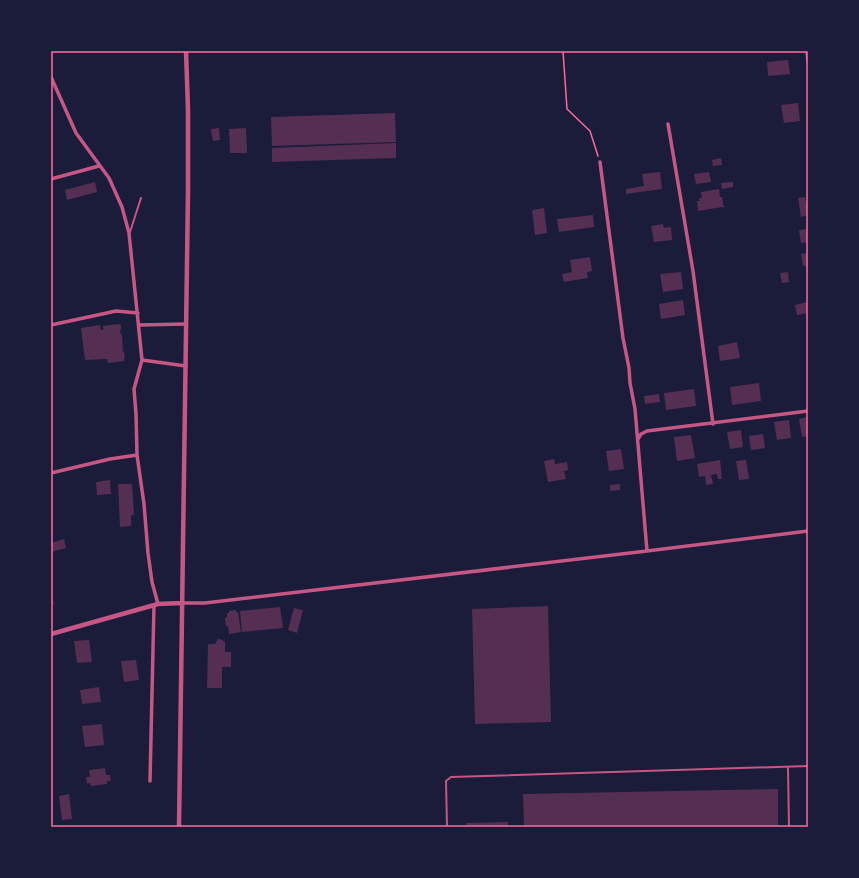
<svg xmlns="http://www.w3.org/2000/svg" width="859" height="878" viewBox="0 0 859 878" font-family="Inter,sans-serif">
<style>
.building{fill:#542f53}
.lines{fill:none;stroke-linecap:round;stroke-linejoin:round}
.path{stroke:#ff6b9d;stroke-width:1.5}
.service{stroke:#c65784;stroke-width:2}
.minor{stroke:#c65784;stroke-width:3.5}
.tertiary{stroke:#c65784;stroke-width:4.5}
.neatline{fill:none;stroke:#ff6b9d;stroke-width:1.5}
</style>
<rect width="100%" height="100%" fill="#1b1b3a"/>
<!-- building -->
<path class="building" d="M788,60L790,74L768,76L767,62Z
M798,103L800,121L784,123L781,105Z
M395,113L396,142L272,146L271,117Z
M219,128L220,140L213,141L211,129Z
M246,128L247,153H230L229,129Z
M396,143V158L272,162V148Z
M721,158L722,165L713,166L712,160Z
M660,172L662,189L626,194V189L644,186L642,174Z
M709,172L711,182L696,184L694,174Z
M95,182L97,192L67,200L65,190Z
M733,182V187L722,189L721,183Z
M719,189L720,197H722L724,208L722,207L698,211L697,201H700L699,198H702L701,192Z
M805,197L806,203L808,202V215L801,217L798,198Z
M544,208L547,233L535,235L532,210Z
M593,215L594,227L559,232L557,219Z
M663,224L664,228L671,227L672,240L654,242L651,226Z
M808,229V242L801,243L799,230Z
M808,253V265L803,266L801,254Z
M590,257L592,271L587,272L588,278L564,282L562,274L572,272L570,260Z
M681,272L683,289L663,292L660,274Z
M788,272L789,282L782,283L780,273Z
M683,300L685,315L661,319L659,304Z
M808,302V313L797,315L795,305Z
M119,324L121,325V330H120L121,335H122L123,352H124L125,358H124V361L108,363L107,359L85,360L81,328L100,325L101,330H103V326Z
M737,342L740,358L720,361L718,346Z
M759,383L761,401L732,405L730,387Z
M694,389L696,406L666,410L664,393Z
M659,394L660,402L645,404L644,396Z
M808,417V436L802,437L799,419Z
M789,420L791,438L777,440L774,422Z
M741,430L743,447L730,449L727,432Z
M763,434L765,448L751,450L749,436Z
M691,435L695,458L677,461L674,437Z
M621,449L624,469L609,471L606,451Z
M554,459L555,464L567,462L568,470L564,471L566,479L548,482L544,461Z
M720,460L722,479H718L717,474L711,475L713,484L706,485L705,476L699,477L697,464Z
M746,460L749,479L739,480L736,461Z
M110,480L111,494L97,495L96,482Z
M118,484H132L134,515H131V526L120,527Z
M620,484V490L610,491V485Z
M64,539L66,548L51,552V543Z
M51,594L54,604L51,605Z
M548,606L551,722L475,724L472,609Z
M280,607L283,628L242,632L240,611Z
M294,608L303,610L297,633L288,630Z
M236,610V612H238L241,632L229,634L228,626H226L225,618L227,617V613H229V611Z
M218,639H220L225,642V652H231V667H222V688H207L208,644H215Z
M89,640L92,662L77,663L74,641Z
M136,660L139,680L124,682L121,661Z
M99,687L101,702L82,704L80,690Z
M102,724L104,745L85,747L82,726Z
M105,768L106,775H110L111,781H107V784L91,786L90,783L87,784L86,777H90L89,770Z
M778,789V827H524L523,794Z
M69,794L72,819L62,820L59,796Z
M508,822V827H467L466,823Z"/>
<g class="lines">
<!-- path -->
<path class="path" d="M563,51L567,109L590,131L598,156"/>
<!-- service -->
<path class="service" d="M130,232L141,198
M788,767L789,827
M447,827L446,781L451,777L808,766"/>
<!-- minor -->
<path class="minor" d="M807,51L808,61
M51,77L76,133L109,178L122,207L129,233L142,360L134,389L136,414L137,455L144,504L148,553L152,582L158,604
M668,124L693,271L713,424
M600,162L623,338L629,368L630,383L635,409L647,551
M51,179L99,166
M51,325L116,311L138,313
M139,325L186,324
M142,360L186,366
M638,439L641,434L647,431L808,411
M51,473L110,459L137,455
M182,603H205L647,551L808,531
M150,781L154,605"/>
<!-- tertiary -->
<path class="tertiary" d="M51,634L158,604L182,603
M179,827L188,191V110L186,51"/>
</g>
<!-- border -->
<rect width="859" height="878" fill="none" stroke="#1b1b3a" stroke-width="104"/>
<rect x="52" y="52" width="755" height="774" class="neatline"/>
</svg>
